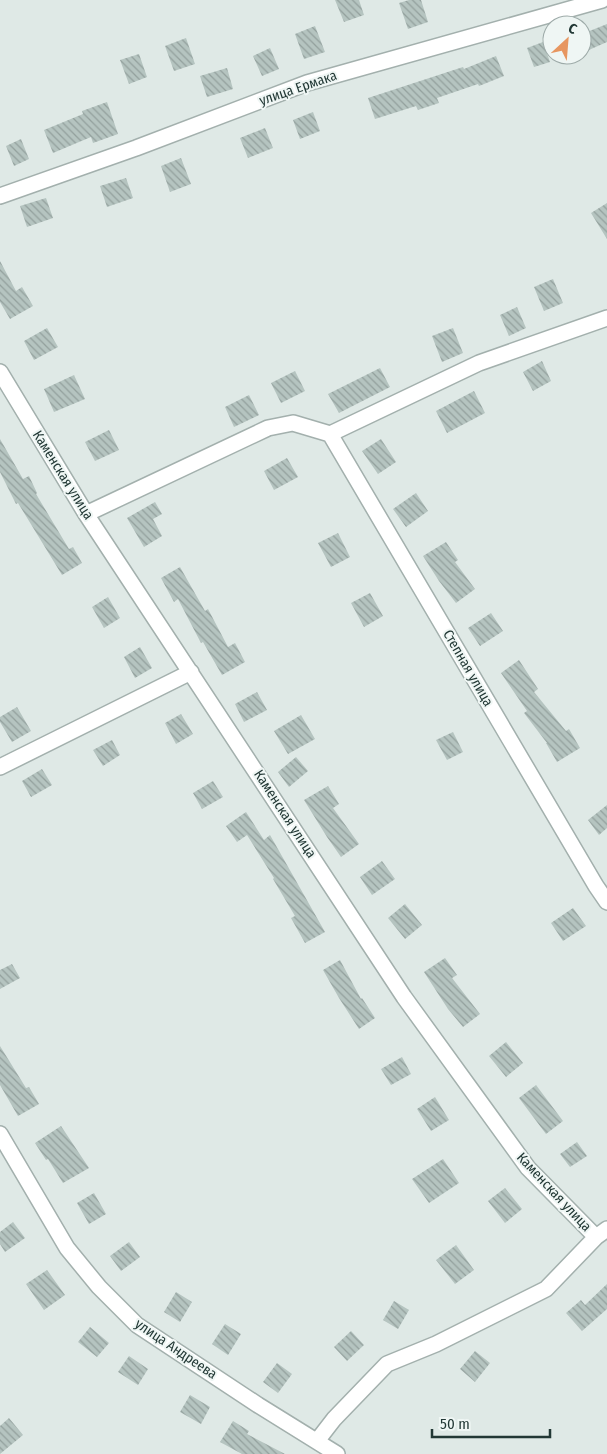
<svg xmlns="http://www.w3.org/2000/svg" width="607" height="1454" viewBox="0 0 607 1454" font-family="'Fira Sans Condensed',sans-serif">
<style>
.building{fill:url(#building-back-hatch)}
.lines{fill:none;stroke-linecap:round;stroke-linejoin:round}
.minor-casing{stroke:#a3b0ad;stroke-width:18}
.minor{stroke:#fff;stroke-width:15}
.labels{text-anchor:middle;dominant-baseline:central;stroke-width:4;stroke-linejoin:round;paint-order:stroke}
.street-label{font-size:14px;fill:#223835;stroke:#eff6f4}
</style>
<defs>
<pattern id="building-back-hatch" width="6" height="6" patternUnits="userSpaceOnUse" patternTransform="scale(1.25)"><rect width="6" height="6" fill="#b5c4c0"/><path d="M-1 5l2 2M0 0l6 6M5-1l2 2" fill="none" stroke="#93a09d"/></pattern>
</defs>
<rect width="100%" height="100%" fill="#dfe9e6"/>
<!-- building -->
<path class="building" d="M335,0H359L364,15L344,22Z
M409,0H421L428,22L408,29L399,3Z
M607,24V42L582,53V34Z
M315,26L325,52L304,59L295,34Z
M186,38L195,64L174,71L165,46Z
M543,42L550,62L534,67L527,48Z
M270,48L279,69L262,76L253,56Z
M139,54L147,77L129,84L120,60Z
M496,56L504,76L479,86L478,84L437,98L439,103L418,110L416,106L375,119L368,98L463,67L464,69Z
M227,68L233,89L207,97L200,76Z
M107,102L118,134L93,143L91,137L53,153L44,130L83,114L82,111Z
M313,112L320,131L300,139L293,120Z
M265,128L273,148L248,158L240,138Z
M21,139L29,159L14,166L6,146Z
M181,158L191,184L170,192L161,166Z
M126,178L133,198L107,207L100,186Z
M46,198L53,218L27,227L20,206Z
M607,203V239L591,213Z
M0,261L16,291L22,287L33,306L10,319L0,302Z
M553,279L563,303L544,311L534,287Z
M517,307L526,328L509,336L500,315Z
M47,328L58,347L34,360L24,341Z
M453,328L463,353L442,362L432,336Z
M542,361L551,381L533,391L523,372Z
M380,368L390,387L339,413L328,394Z
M295,371L305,391L281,403L271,383Z
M74,375L85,399L54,412L44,389Z
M474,391L485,413L447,433L436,411Z
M249,395L259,415L234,427L225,407Z
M109,430L119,450L95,461L85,442Z
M0,439L23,479L29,476L37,493L36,494L69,549L73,547L82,563L62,575L18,503L16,504L0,472Z
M381,439L396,462L378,474L362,451Z
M287,458L298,477L274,490L264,471Z
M416,493L428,511L406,527L393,509Z
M155,502L162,514L153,519L162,536L144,547L127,518Z
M338,533L350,557L331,567L318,543Z
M446,542L458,560L455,562L475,589L456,603L439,581L423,556Z
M180,567L205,611L208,609L228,647L235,643L245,662L222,675L203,642L201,643L178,599L174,602L161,578Z
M370,593L383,616L364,627L351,603Z
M108,597L120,618L104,628L92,607Z
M491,613L503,631L480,646L468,628Z
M140,647L152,668L135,678L124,657Z
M519,660L538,689L534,692L566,731L569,729L580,748L557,762L546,743H547L524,713L527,711L501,673Z
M257,692L267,710L244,722L235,704Z
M17,707L31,731L12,742L0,722V717Z
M181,714L193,734L176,744L165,723Z
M301,715L315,739L288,754L274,731Z
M453,732L463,752L447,760L436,740Z
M112,740L120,755L103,766L93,750Z
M296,757L308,771L289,787L278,772Z
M42,769L52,785L31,797L22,781Z
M213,781L223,797L202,809L193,793Z
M328,786L339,804L333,808L359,844L341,857L327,837L304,800Z
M607,805V828L599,835L588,820Z
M246,812L264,840L270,835L325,932L305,943L291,918L295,916L273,879L274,878L247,835L237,842L226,826Z
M382,861L395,879L372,895L360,877Z
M405,904L422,925L405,939L388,918Z
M573,908L586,926L563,941L551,923Z
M445,958L457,975L452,978L480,1014L463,1027L448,1009L424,972Z
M340,960L361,999L362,998L375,1018L359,1029L339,998L323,970Z
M12,964L20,978L0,989V970Z
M506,1042L523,1063L506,1077L489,1056Z
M0,1046L26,1088L29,1087L39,1104L18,1116L0,1085Z
M402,1057L411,1074L391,1085L381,1069Z
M536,1085L563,1121L546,1134L519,1098Z
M435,1097L449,1120L431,1131L417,1109Z
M61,1126L89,1168L63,1183L48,1159L46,1160L35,1143Z
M577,1142L587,1156L570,1167L560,1154Z
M443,1159L459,1183L429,1203L412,1179Z
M505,1188L522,1209L505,1223L488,1201Z
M94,1193L106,1214L89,1224L77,1203Z
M13,1222L25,1238L5,1252L0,1244V1232Z
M129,1242L140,1257L121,1271L110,1256Z
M456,1245L474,1270L455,1284L436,1260Z
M47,1270L65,1295L44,1310L26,1284Z
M607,1284V1309L582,1331L566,1313L581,1300L585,1305Z
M176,1292L192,1302L180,1322L164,1312Z
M394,1301L409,1310L398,1329L383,1320Z
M225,1324L241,1334L228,1355L212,1344Z
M90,1327L109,1343L97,1357L78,1342Z
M351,1331L364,1345L347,1361L334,1347Z
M475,1351L490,1363L475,1382L460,1369Z
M129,1356L148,1369L138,1385L118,1372Z
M277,1363L292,1374L278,1393L263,1382Z
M190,1395L210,1407L201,1424L180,1412Z
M9,1418L23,1435L0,1454V1426Z
M233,1421L249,1431L247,1434L285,1454H242L220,1442Z"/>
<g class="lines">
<defs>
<path id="minor" d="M0,196L136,148L307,83L602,0
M0,372L86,514L404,997L528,1168L596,1237
M330,434L596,886L607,902
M86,514L268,428L293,423L330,434L479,363L607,318
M0,767L191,672
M0,1134L67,1248L99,1287L137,1325L258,1405L337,1454
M317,1441L334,1419L387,1364L436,1344L546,1289L596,1237L607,1229"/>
</defs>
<!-- minor casing -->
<use href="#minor" class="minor-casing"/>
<!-- minor -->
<use href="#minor" class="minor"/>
</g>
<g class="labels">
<!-- street labels -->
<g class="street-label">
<text transform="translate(298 88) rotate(-19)">улица Ермака</text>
<text transform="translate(63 475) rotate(58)">Каменская улица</text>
<text transform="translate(468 668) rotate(60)">Степная улица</text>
<text transform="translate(285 814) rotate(57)">Каменская улица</text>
<text transform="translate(554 1192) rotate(47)">Каменская улица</text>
<text transform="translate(176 1349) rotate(34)">улица Андреева</text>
</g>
</g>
<!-- north arrow -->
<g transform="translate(567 40) rotate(26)"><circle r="24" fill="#eff6f4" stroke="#9daaa8"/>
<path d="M0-4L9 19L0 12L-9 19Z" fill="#e79660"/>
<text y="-8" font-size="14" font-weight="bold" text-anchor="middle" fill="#223835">С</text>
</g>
<!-- scale -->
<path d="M432 1429v8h118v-8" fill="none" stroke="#223835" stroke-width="2.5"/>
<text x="440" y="1429" font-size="15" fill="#223835" stroke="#eff6f4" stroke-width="4" paint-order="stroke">50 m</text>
</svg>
